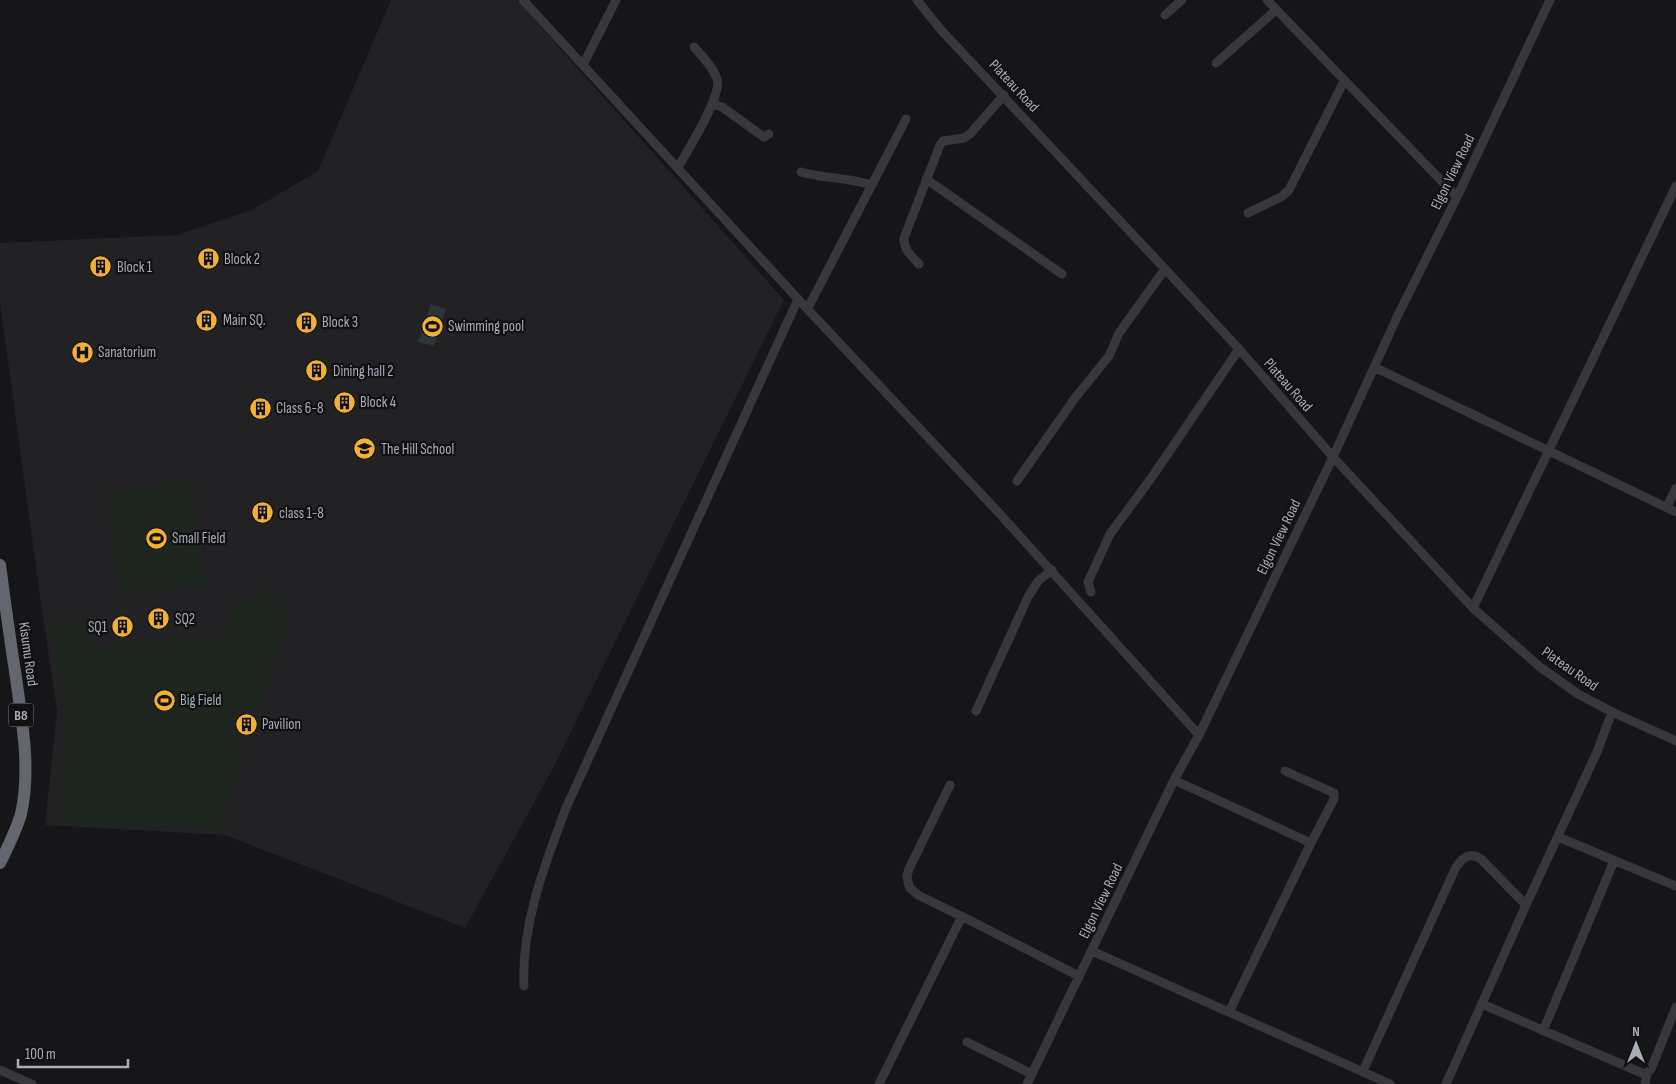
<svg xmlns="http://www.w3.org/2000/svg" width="1676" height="1084" viewBox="0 0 1676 1084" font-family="'Sofia Sans Condensed',sans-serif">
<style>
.built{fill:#222225}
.green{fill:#1e261f}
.water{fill:#2c353c}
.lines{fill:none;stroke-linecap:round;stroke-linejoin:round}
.minor{stroke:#37383d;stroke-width:9}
.highway{stroke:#63666e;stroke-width:12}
.labels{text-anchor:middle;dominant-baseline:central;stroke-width:4.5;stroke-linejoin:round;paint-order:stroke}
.shield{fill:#111113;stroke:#7b7e86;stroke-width:1}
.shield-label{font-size:14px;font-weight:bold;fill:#a8adb8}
.street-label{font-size:15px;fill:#a8adb8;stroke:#111113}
.poi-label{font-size:15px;fill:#a8adb8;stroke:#111113;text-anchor:start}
</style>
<rect width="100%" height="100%" fill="#161618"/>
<!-- built -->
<path class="built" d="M391,0H517L784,300L552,770L465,928L225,835L45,825L57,711L40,596L0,302V243L177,235L252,210L318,171Z"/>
<!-- green -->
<path class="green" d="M192,480L205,583L120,594L107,493Z
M269,589L285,605V627L258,712L239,710L230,742L247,748L221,828L58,822L69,710L63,691L50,621L86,619L94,643L111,647L127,642L136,644L145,636L154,643L181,634L193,640L227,635L233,629L227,608L242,601L259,599Z"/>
<!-- water -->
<path class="water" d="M431,304L446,309L434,346L418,342Z"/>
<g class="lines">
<!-- minor -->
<path class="minor" d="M523,0L798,299L999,513L1199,735
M917,0L941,30L1165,269L1239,349L1333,457L1473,608L1540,667L1578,694L1612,712L1676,741
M1267,0L1457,197
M1165,15L1182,0
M1216,63L1276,10
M583,65L616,0
M711,106L716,105L722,107L764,137L769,134
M678,168C687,151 723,95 717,79C713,67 702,56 694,47
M801,172C825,179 848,177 871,185
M926,179L1062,274
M1248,213L1281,197L1289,190L1344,81
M919,264C911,256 904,250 904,238L940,145L943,141L964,138L970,134L1004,95
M808,308L906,119
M1374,367L1676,512
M1017,481L1075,398L1109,356L1119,333L1165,269
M1667,507L1676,488
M1091,592L1088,582L1110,534L1152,477L1239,349
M1473,608L1676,186
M976,711L1028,597L1038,581L1052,570
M1285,771L1334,793V799L1311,843
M1174,780L1311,843L1229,1012
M950,785L909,869L907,876L908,882L910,888L918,895L971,921L1079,976
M1558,837L1676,886
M1092,951L1390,1084
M524,986C521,925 545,864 566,808L798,299
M1482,1004L1642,1073H1647L1651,1069L1676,1007
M1543,1031L1614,861
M967,1042L1032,1074
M0,1070L32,1084
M1363,1071L1456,867C1463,858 1469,851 1481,859L1526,905
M879,1084L962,916
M1027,1084L1174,780L1199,735L1333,457L1398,315L1457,197L1550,0
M1446,1084L1526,905L1597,752L1612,712
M1645,1084L1647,1073"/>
<!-- highway -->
<path class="highway" d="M0,565C5,602 10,640 16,678C22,722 31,769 21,814C16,831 8,847 0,863"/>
</g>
<!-- icons -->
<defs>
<symbol id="building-disc" viewBox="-11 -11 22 22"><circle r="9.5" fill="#f2b134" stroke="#111113"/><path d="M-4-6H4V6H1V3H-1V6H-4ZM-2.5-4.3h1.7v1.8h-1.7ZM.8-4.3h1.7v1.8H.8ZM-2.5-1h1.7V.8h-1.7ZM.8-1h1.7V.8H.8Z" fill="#111"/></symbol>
<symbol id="stadium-disc" viewBox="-11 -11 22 22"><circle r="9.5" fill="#f2b134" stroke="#111113"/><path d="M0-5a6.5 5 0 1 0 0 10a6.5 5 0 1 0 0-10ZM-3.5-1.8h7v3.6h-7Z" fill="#111"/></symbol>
<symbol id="hospital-disc" viewBox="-11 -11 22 22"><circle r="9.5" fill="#f2b134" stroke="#111113"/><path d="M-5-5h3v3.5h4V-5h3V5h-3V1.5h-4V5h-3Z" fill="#111"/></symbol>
<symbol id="school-disc" viewBox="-11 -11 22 22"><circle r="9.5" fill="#f2b134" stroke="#111113"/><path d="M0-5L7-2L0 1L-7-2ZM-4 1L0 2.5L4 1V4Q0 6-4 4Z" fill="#111"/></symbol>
</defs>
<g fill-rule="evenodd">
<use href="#building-disc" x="196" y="246" width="25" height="25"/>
<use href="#building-disc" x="88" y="254" width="25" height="25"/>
<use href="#building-disc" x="194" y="308" width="25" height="25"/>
<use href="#building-disc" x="294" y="310" width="25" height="25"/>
<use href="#stadium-disc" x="420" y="314" width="25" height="25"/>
<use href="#hospital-disc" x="70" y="340" width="25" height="25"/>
<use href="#building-disc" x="304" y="358" width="25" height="25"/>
<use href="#building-disc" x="332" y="390" width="25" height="25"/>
<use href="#building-disc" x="248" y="396" width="25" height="25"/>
<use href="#school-disc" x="352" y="436" width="25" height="25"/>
<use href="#building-disc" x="250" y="500" width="25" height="25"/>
<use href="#stadium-disc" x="144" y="526" width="25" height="25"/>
<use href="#building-disc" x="146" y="606" width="25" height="25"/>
<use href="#building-disc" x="110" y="614" width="25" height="25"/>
<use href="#stadium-disc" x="152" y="688" width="25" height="25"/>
<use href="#building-disc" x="234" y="712" width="25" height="25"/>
</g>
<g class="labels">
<!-- shield labels -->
<rect class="shield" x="8.5" y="703.5" width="25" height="23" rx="4"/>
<g class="shield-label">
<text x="21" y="715">B8</text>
</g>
<!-- street labels -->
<g class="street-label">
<text transform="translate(1014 86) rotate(47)">Plateau Road</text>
<text transform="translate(1453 172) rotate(-64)">Elgon View Road</text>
<text transform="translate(1288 385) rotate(49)">Plateau Road</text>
<text transform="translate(1279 537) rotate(-64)">Elgon View Road</text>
<text transform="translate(28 654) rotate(82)">Kisumu Road</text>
<text transform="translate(1570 669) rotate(35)">Plateau Road</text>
<text transform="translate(1101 901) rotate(-64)">Elgon View Road</text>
</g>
<!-- poi labels -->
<g class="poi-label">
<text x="224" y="259">Block 2</text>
<text x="117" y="267">Block 1</text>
<text x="223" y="320">Main SQ.</text>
<text x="322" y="322">Block 3</text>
<text x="448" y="326">Swimming pool</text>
<text x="98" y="352">Sanatorium</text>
<text x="333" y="371">Dining hall 2</text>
<text x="360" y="402">Block 4</text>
<text x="276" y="408">Class 6-8</text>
<text x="381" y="449">The Hill School</text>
<text x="279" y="513">class 1-8</text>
<text x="172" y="538">Small Field</text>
<text x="175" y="619">SQ2</text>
<text x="107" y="627" text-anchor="end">SQ1</text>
<text x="180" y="700">Big Field</text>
<text x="262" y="724">Pavilion</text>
</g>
</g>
<!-- north arrow -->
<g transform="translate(1636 1044)" stroke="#111113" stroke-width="4" paint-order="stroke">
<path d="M0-4L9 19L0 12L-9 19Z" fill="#a8adb8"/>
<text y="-8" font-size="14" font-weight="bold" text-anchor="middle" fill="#a8adb8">N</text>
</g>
<!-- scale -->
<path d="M18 1059v8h110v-8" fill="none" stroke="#a8adb8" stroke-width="2.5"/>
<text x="25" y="1059" font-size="15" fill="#a8adb8" stroke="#111113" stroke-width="4" paint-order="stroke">100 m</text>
</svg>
